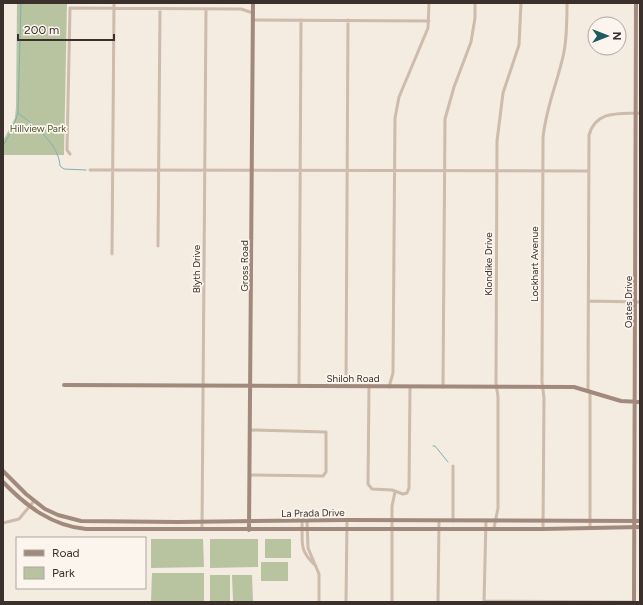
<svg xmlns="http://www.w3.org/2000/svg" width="643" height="605" viewBox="0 0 643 605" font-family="Figtree,sans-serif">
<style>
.green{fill:#b8c4a0}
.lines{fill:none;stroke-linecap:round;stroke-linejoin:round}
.stream{stroke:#7fb0b2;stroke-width:1}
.street{stroke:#cdbbac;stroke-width:3}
.secondary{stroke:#a18a7d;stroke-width:4}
.labels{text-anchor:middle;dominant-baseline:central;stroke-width:3.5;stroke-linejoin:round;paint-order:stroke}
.park-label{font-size:10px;fill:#4a5a2e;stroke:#fbf5ee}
.street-label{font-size:10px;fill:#3b302b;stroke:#fbf5ee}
</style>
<rect width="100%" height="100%" fill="#f4ebe1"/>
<!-- green -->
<path class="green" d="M17,3H67L64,155H3V141L15,118L16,107Z
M151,539H203L204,567L151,568Z
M210,539H258V567L210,568Z
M265,539H291V558H265Z
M261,562H288V581H261Z
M152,573H204V601H151Z
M210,575H230V601H210Z
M232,575H252L253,601H233Z"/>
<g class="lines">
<!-- stream -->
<path class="stream" d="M36,3H41
M18,113C35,126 59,144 60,166L64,169L86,170
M3,146L13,128L18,113L21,3
M433,446H435L448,462"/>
<!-- street -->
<path class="street" d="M253,20L429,21
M70,154L67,150L70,8L241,9L253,13
M90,170L589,171
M158,246L160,9
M112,254L114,3
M589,301L640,302
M299,386L301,20
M346,386L348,20
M369,386L368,484L372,489L392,490L403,494L407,493L409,488L410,387
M389,387L393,373L395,118L399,97L428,28L429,3
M443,387L445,119L454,87L471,42L475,18V3
M588,390L589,135C596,110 619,114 640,113
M453,466V521
M250,475L323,476L326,472V432L250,430
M307,520L308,548L319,574V602
M302,521C303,544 298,549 316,566
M3,523L19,519L34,501
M494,528L498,508V397L496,383L497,141L503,93L519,45L521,3
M590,528V391
M202,529L206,9
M543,529L544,398L542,382L543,138C546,106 558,82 564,52C567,36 567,19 567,3
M484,601L633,602
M346,602L347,520
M392,602V506L395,492
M438,602L439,521
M484,602L486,520"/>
<!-- secondary -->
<path class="secondary" d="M64,385L574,387L621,401L640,402
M3,471L26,494L45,509L58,515L81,521L178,522L347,520L640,521
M3,482C26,506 52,526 86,529H543L640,527
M249,530L253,3
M634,602L636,3"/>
</g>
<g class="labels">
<!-- park labels -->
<g class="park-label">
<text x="38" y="128">Hillview Park</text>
</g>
<!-- street labels -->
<g class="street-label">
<text transform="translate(488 264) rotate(-90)">Klondike Drive</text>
<text transform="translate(534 264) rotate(-90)">Lockhart Avenue</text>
<text transform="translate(244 266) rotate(-90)">Gross Road</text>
<text transform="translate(196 269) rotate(-90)">Blyth Drive</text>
<text transform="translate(628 302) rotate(-90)">Oates Drive</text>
<text x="353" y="378">Shiloh Road</text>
<text transform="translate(313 513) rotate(-1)">La Prada Drive</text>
</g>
</g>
<!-- border -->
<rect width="643" height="605" fill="none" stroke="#3b302b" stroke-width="8"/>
<!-- legend -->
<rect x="16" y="537" width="130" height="52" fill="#fbf5ee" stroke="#aea6a0"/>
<rect x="24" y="550" width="20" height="6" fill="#a18a7d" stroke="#aea6a0"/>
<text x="52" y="557" font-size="12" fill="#3b302b">Road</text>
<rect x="24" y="567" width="20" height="12" fill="#b8c4a0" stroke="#aea6a0"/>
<text x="52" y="577" font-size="12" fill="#3b302b">Park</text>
<!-- north arrow -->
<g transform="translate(607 36) rotate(90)"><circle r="19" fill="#fbf5ee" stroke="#aea6a0"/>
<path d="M0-3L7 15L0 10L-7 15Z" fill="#1f5a5e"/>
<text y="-6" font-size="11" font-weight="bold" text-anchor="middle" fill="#3b302b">N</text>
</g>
<!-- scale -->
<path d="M18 34v6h96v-6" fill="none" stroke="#3b302b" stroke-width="2"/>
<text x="24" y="34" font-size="12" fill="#3b302b" stroke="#fbf5ee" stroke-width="3" paint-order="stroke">200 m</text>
</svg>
